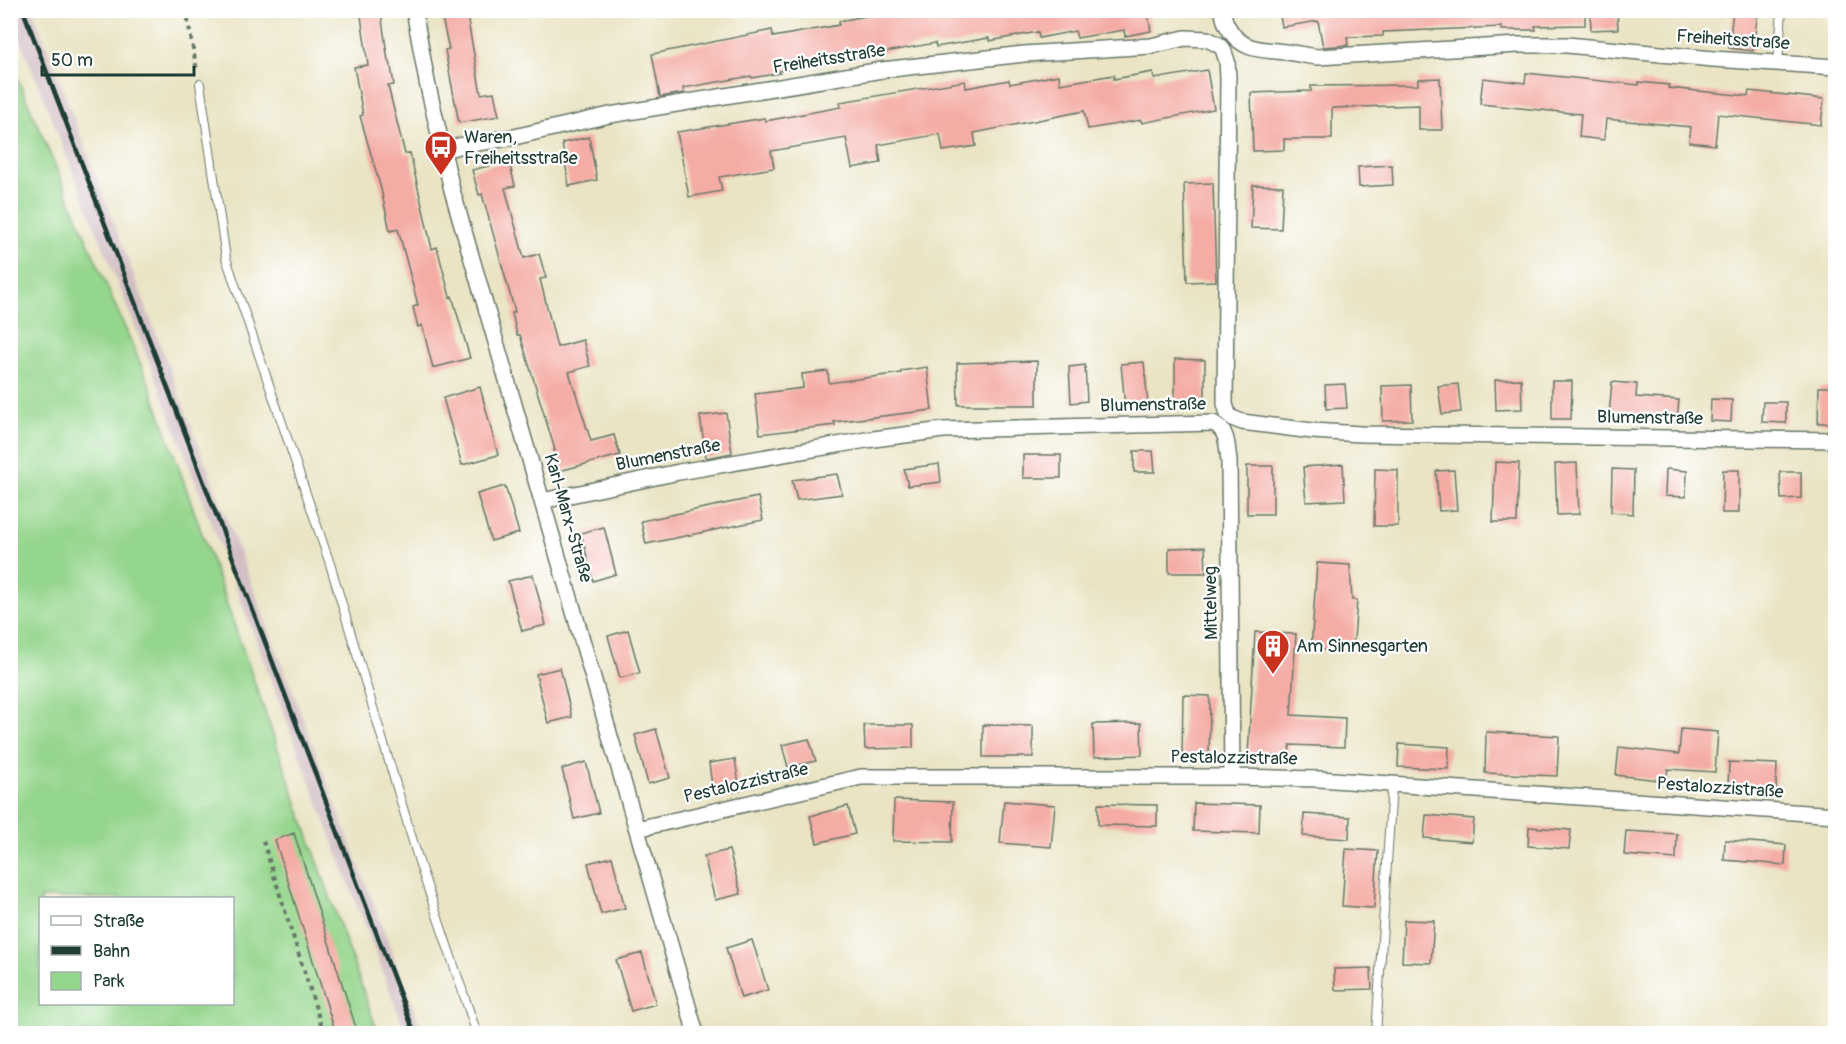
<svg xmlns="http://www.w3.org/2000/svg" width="1846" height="1044" viewBox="0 0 1846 1044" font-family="Pangolin,sans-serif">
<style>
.industrial{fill:#d2bec5}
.green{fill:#95d68d;stroke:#5a8a60;stroke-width:1.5;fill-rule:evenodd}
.building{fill:#f4aca5}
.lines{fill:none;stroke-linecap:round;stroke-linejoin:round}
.service-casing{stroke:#667767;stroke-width:10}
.minor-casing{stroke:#667767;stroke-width:18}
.path{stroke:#667767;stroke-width:4;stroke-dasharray:4.5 4.5;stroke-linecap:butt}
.service{stroke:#fff;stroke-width:8}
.minor{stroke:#fff;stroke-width:15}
.rail{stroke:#1f3d34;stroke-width:4.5}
.labels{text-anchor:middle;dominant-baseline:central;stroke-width:4.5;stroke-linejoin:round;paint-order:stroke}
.street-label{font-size:18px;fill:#1f3d34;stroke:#fff}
.poi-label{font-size:18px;fill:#1f3d34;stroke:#fff;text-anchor:start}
</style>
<rect width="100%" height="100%" fill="#fff"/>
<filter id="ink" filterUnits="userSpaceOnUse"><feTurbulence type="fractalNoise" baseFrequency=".0167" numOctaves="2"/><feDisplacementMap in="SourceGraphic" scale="12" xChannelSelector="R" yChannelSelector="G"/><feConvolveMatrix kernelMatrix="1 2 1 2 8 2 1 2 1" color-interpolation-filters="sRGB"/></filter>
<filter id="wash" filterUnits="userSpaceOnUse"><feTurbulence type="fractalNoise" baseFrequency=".008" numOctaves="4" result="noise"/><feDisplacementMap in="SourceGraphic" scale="24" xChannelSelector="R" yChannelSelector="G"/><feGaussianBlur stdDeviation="1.35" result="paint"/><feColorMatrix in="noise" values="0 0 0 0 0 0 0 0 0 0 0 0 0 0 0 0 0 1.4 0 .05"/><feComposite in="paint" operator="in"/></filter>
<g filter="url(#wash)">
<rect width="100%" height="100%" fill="#eae4c5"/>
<!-- industrial -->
<path class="industrial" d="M11,10L33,11L423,1033H406L157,381L11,17Z"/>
<!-- green -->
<path class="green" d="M10,61L150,386L378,1033H11ZM40,898H232V1004H40Z"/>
<g id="blocks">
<!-- building -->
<path class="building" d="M440,10H466L481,94L494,92L499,116L459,123L445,50L449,49Z
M882,10H1147L1151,31L1125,36L1124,30L1077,38L1075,31L1039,38L1038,32L989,41V38L936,47L935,43L779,71L780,73L752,78L751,76L683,88L684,93L660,97L652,54L772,30L773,37L839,25V21L883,13Z
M1279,10H1585V25L1535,26L1536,30H1502V27L1383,32V36L1347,37L1348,45L1323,47L1318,21L1282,27Z
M1590,10H1617L1618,29L1591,30Z
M1733,10H1758L1753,51L1729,48Z
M381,13L388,61H390L394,85L388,86L405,154L410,153L432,249L437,247L450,297L452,296L470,358L433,368L422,325L418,327L413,307L418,305L398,229L390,231L381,189L360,116L363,115L354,67L368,65L361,16Z
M1207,70L1214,109L1142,123L1141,120L1088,129L1084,111L974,133L976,146L943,151L940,134L878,145L881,163L852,168L846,138L771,151L774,168L719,177L722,191L689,197L677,132L765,118V121L841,107L840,102L965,81L966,88L1009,80L1010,84L1059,75L1060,84L1114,75V79L1153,72L1154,79Z
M1526,73L1639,85V82L1669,85L1668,88L1748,96L1749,91L1824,99L1821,125L1718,114L1715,145L1689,142L1691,127L1606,119L1604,140L1579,137L1581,114L1480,104L1483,78L1525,83Z
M1440,78L1442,130H1419V105L1332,108V139H1284V150L1253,151L1251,93L1311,91V86L1418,85V79Z
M589,137L597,180L569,186L562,143Z
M509,161L515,186L505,188L524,258L539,254L546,278L540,279L557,347L583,340L590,366L569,372L591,441L614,435L620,455L559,471L554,450H555L520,335H517L512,313L515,312L482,194L479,195L472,170Z
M1392,165L1393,185L1359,187L1358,167Z
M1213,183L1216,281L1187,282L1184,184Z
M1253,185L1283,186L1281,229L1251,228Z
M1175,359L1205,360V401H1175Z
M1037,361V405H958L957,363Z
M1144,362L1148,404L1125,406L1121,364Z
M1085,365L1087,401L1071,403L1069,367Z
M927,367L932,410L834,422L835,425L760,434L755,394L803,388L802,374L828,371L829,383L901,373V371Z
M1521,379L1522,409L1496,410L1495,380Z
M1552,381H1572L1571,419H1552Z
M1612,382L1637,384L1636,397L1679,400L1677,422L1609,415Z
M1345,384L1347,408L1326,409L1325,385Z
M1458,384L1461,412L1442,414L1438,386Z
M1411,385L1412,420L1383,421L1382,386Z
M480,387L498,455L462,465L443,398Z
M1819,387H1836V423H1818Z
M1711,399L1732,400L1731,422L1710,421Z
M1763,402H1786V423L1762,422Z
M726,413L732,453L706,458L700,416Z
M1134,451H1153L1155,472H1134Z
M1023,455H1061V478H1023Z
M1495,462L1519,463L1517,522H1493Z
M1577,463L1579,514L1557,515L1555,464Z
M939,464L941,482L908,486L904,469Z
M1343,464L1345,500L1306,502L1303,467Z
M1247,466H1273V514H1247Z
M1375,469L1398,470V526H1374Z
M1612,469L1634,470L1633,514L1611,512Z
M1666,469L1687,471L1686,497L1665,496Z
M1454,470L1457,510L1439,511L1436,471Z
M1723,470H1739V513H1722Z
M1780,472H1801V498L1781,499Z
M837,474L842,494L797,500L792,480Z
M505,486L519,533L491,541L477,494Z
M758,497L763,520L646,544L641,521Z
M604,527L616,574L593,581L581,533Z
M1205,547L1206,573H1169V548Z
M1317,563L1350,565L1352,600H1357L1353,652L1311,649Z
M533,575L546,625L522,631L508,581Z
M628,630L640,673L620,678L608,636Z
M1255,632L1296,634L1291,715L1345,718L1344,747L1290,745L1289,757L1248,755Z
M560,668L572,717L548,723L536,674Z
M1183,695L1210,696L1209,758H1182Z
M1141,723L1142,755L1094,757L1093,724Z
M864,725H913V748L865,749Z
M983,725L1033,726V757H983Z
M656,729L670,778L648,784L635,735Z
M1681,729L1718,732L1715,772L1668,769L1666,781L1616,775L1619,747L1679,754Z
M1486,732L1559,736L1557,776L1485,773Z
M809,739L816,761L788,767L782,745Z
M1399,744L1449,747L1448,769L1398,767Z
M735,759L740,791L713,794L709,763Z
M586,762L599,813L574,819L562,769Z
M1729,762L1777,764L1776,789L1728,787Z
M894,800L953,802L952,842L893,841Z
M1004,801L1055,805L1051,847L1000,843Z
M1194,803L1260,805L1259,833L1193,831Z
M1098,804L1157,805V826L1098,825Z
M848,806L855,834L817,843L810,816Z
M1304,814L1350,817L1349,839L1303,836Z
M1426,815L1474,819L1472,842L1424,838Z
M1529,827L1571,830L1569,849L1528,846Z
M1626,831L1677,834L1676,859L1624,855Z
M294,833L358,1034H336L275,840Z
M1725,840L1786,845L1785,865L1724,860Z
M1346,849L1378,851L1374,908L1342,906Z
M729,850L741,894L715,900L704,856Z
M612,857L625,908L601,914L588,863Z
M1404,920L1434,921L1431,963L1402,962Z
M752,940L768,990L741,998L726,948Z
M642,953L656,1004L631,1011L616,960Z
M1371,968L1372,989L1335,990L1334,969Z"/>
</g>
</g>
<g filter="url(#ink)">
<use href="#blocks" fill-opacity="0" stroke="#667767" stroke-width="1.5"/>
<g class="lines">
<defs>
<path id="service" d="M1778,64L1782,10
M200,84L226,258L330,564L420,865L477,1034
M1376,1034L1392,785"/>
<path id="minor" d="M414,10L427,82L452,190L696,1034
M1223,10C1223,19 1226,25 1231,32C1245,52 1264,49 1285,52C1296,53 1307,56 1318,57L1518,45H1567L1713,59L1836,67
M443,150L459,146L514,137L610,115L882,70L1024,54L1151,46L1185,38L1207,39L1219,45L1223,49L1227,61L1228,77L1225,404L1228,414L1232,418L1242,422L1312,431L1361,434L1836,440
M542,501L679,472L866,440L943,430L1213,423C1228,430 1227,446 1229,461L1232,777
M637,829L861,777H1232L1319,779L1836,815"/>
</defs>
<!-- service casing -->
<use href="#service" class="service-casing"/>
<!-- minor casing -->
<use href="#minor" class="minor-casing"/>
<!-- path -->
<path class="path" d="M186,10L197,71
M263,841L324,1034"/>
<!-- service -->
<use href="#service" class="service"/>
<!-- minor -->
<use href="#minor" class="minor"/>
<!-- rail -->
<path class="rail" d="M23,10L415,1034"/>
</g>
</g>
<!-- icons -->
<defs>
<symbol id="bus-pin" viewBox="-11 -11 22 30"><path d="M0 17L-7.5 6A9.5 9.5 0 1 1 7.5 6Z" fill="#c8321e" stroke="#fff"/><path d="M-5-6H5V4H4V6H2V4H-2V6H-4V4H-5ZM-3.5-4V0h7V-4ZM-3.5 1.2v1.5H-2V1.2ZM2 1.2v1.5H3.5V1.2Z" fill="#fff"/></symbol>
<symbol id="building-pin" viewBox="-11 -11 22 30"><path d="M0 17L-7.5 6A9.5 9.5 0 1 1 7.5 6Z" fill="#c8321e" stroke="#fff"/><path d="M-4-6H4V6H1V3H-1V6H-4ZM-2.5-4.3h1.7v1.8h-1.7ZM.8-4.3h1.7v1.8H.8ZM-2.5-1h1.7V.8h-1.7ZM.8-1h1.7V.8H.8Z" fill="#fff"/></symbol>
</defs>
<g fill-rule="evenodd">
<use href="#bus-pin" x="422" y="128" width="38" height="52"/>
<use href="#building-pin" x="1254" y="627" width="38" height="52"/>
</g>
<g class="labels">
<!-- street labels -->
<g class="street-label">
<text transform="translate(1733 40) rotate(4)">Freiheitsstraße</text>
<text transform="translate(829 59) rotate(-9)">Freiheitsstraße</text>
<text transform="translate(1153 405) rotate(-1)">Blumenstraße</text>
<text transform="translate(1650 418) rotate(1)">Blumenstraße</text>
<text transform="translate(668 455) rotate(-11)">Blumenstraße</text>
<text transform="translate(568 518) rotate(74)">Karl-Marx-Straße</text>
<text transform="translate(1211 603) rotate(-91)">Mittelweg</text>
<text transform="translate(1234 758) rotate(1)">Pestalozzistraße</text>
<text transform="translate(746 783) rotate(-13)">Pestalozzistraße</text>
<text transform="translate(1720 788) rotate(4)">Pestalozzistraße</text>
</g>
<!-- poi labels -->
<g class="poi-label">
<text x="464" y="137">Waren,<tspan x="464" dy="21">Freiheitsstraße</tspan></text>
<text x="1296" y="646">Am Sinnesgarten</text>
</g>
</g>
<!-- margin -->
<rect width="1846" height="1044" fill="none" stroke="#fff" stroke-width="36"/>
<!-- legend -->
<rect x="39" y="897" width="195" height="108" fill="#ffffff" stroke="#a5b1ae" stroke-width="1.5"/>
<rect x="51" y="916" width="30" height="9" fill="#ffffff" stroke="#a5b1ae" stroke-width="1.5"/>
<text x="93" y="927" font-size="18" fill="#1f3d34">Straße</text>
<rect x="51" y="946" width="30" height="9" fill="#1f3d34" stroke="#a5b1ae" stroke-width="1.5"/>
<text x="93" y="957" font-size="18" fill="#1f3d34">Bahn</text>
<rect x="51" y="972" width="30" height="18" fill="#95d68d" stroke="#a5b1ae" stroke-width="1.5"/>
<text x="93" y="987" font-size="18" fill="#1f3d34">Park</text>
<!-- scale -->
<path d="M42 66v9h152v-9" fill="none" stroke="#1f3d34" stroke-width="3"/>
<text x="51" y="66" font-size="18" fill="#1f3d34" stroke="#ffffff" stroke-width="4.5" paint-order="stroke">50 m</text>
</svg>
